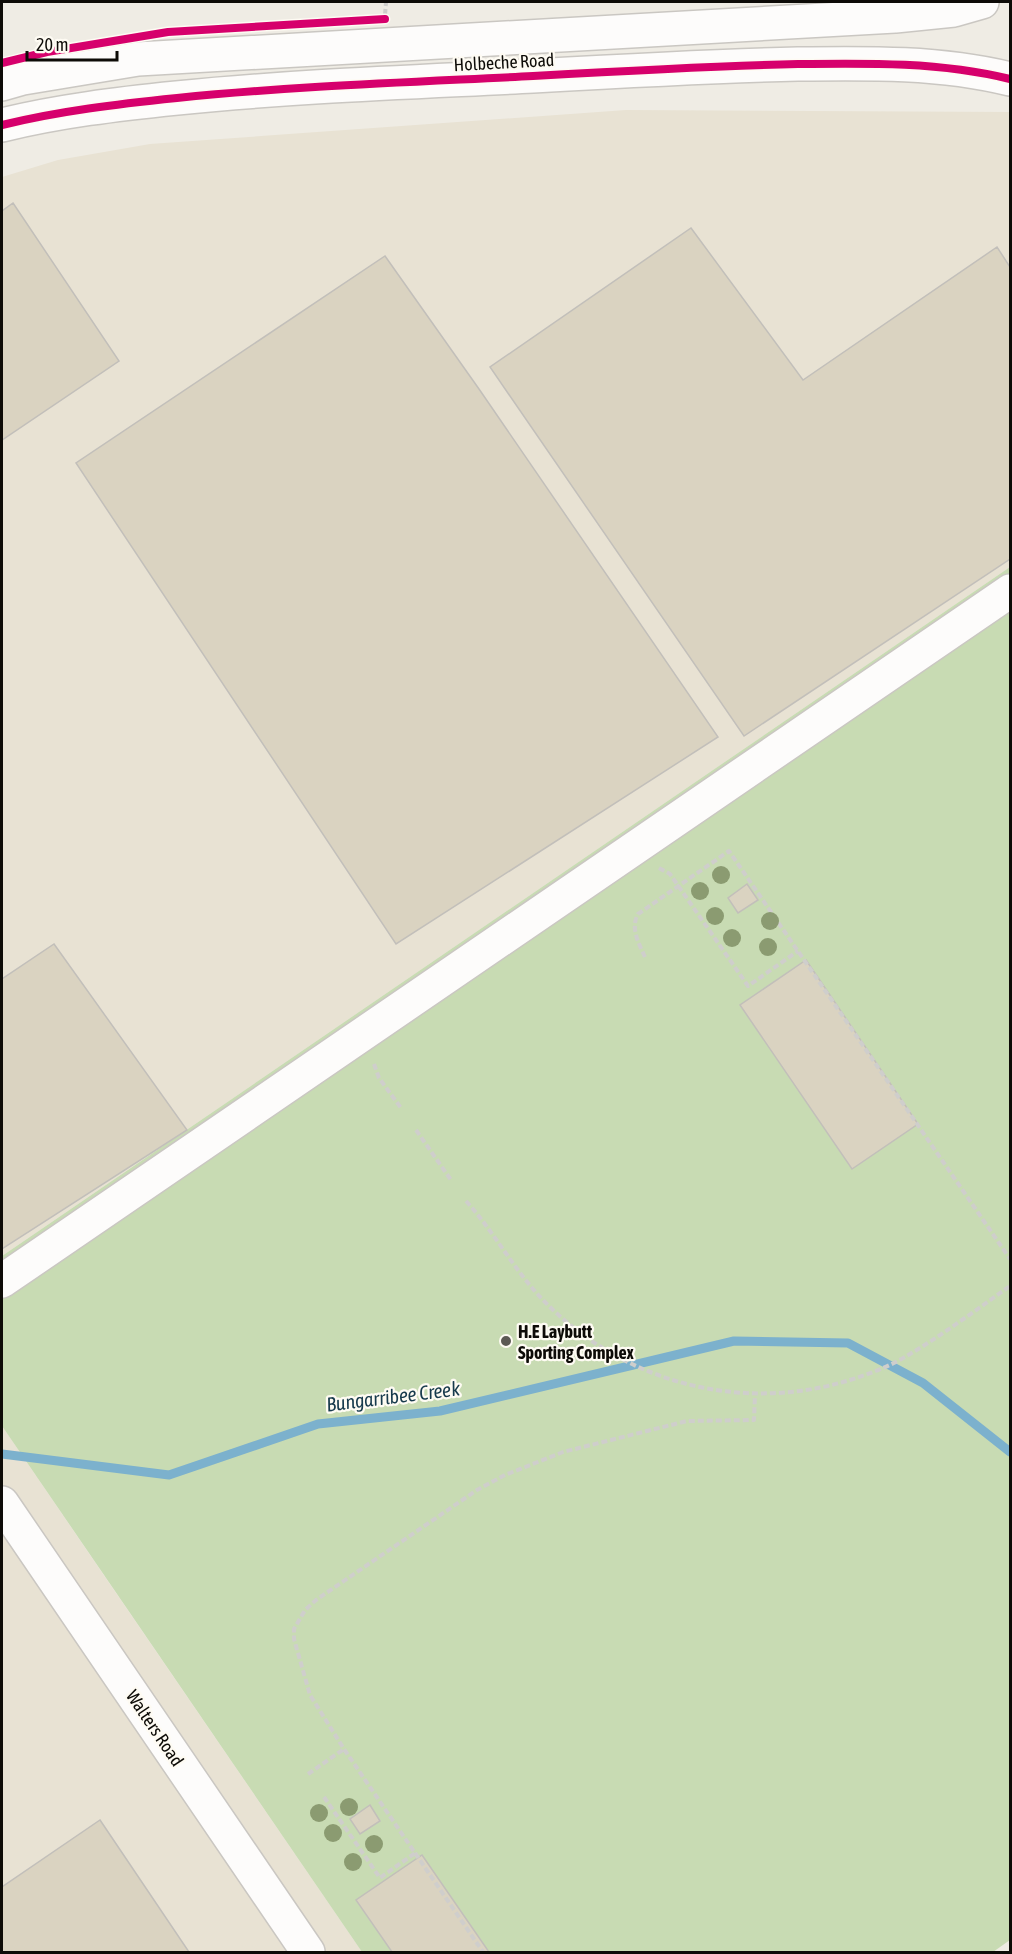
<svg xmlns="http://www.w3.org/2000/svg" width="1012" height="1954" viewBox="0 0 1012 1954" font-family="'Asap Condensed',sans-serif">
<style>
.built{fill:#e8e2d3}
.green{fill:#c8dbb3}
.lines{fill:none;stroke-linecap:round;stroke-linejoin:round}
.stream{stroke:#7cb1cd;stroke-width:9}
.building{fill:#dad3c1;stroke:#c2bfba;stroke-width:1.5}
.minor-casing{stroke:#cac7c2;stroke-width:36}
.major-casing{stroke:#cac7c2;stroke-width:36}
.path{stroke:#cfcecc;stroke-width:4;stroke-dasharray:6 3;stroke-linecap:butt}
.minor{stroke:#fdfcfb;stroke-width:33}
.major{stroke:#fdfcfb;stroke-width:33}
.cycleway-casing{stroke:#fefbf3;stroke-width:11}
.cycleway{stroke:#d6006c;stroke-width:8}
.tree{fill:#8b9b71}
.poi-dot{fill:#5c5a54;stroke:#fefbf3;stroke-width:2}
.labels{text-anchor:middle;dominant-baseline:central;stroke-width:4.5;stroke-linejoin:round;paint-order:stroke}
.street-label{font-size:18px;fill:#0d0b07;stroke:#fefbf3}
.poi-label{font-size:18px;font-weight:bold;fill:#0d0b07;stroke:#fefbf3;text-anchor:start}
.water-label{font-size:20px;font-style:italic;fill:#173a4c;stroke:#fefbf3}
</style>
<rect width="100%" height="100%" fill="#efece4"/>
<!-- built -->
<path class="built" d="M626,110L1010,112V567L2,1256V177L58,160L150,144Z
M2,1426L105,1577L362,1952H2Z"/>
<!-- green -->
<path class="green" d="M1010,567V1940L993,1952H362L2,1426V1256Z"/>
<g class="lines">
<!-- stream -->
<path class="stream" d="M2,1454L169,1475L318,1424L440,1411L734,1341L848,1343L923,1383L1010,1452"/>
</g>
<!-- building -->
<path class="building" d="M13,203L119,361L2,440V211Z
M691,228L803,380L997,247L1010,267V559L744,736L490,367Z
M385,256L479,389L718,737L396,944L76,463Z
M747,884L758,900L738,913L728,898Z
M54,944L187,1130L2,1249V979Z
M806,960L918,1124L852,1169L740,1005Z
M370,1805L380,1821L360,1834L350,1819Z
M100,1820L189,1952H2V1887Z
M422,1855L489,1952H392L356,1900Z"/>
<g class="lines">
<defs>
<path id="minor" d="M2,84L23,78L138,59L895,16L954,10L982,2
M2,125C59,111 118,104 177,98C296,86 415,82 533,76C621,71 709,66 798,64C869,63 941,62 1010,79
M2,1281L1010,591"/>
<path id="major" d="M2,1503L308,1952"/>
</defs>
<!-- minor casing -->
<use href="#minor" class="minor-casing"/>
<!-- major casing -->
<use href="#major" class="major-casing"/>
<!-- path -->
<path class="path" d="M385,15L386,2
M659,868L670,874L748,986L798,951
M645,957C639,944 630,928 638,914L729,851L1010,1259
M374,1064L379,1078L401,1108
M416,1130L451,1180
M466,1201C496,1234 516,1274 548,1305C628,1384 743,1413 850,1380C869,1374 888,1367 905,1357C941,1336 976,1310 1010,1286
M308,1774L344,1749
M324,1797L380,1878L415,1853L344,1749L310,1695L294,1639V1629L305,1610L316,1600L477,1490L505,1475L563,1452L687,1421L754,1420L755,1394
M415,1853L483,1952"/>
<!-- minor -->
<use href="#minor" class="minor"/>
<!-- major -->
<use href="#major" class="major"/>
<defs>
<path id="cycleway" d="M2,63L47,52L168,32L385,19
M2,125C59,111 118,104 177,98C296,86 415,82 533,76C621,71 709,66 798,64C869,63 941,62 1010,79"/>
</defs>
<!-- cycleway casing -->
<use href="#cycleway" class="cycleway-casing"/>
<!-- cycleway -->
<use href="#cycleway" class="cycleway"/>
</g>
<!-- trees -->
<g class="tree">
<circle cx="721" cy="875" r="9"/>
<circle cx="700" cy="891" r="9"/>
<circle cx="715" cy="916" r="9"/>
<circle cx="770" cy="921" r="9"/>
<circle cx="732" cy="938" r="9"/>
<circle cx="768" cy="947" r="9"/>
<circle cx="349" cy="1807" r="9"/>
<circle cx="319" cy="1813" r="9"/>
<circle cx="333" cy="1833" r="9"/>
<circle cx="374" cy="1844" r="9"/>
<circle cx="353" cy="1862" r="9"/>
</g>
<!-- markers -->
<circle class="poi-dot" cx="506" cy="1341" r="6"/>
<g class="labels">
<!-- street labels -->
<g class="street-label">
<text transform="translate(504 62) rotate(-3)">Holbeche Road</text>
<text transform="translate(155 1728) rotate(56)">Walters Road</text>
</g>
<!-- poi labels -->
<g class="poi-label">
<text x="518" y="1331">H.E Laybutt<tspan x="518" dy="21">Sporting Complex</tspan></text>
</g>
<!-- water labels -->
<g class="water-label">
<text transform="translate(393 1396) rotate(-7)">Bungarribee Creek</text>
</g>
</g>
<!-- border -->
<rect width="1012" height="1954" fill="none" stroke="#0d0b07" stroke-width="6"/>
<!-- scale -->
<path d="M27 51v9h90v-9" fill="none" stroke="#0d0b07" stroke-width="3"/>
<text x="36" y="51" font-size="18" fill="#0d0b07" stroke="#fefbf3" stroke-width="4.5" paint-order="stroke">20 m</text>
</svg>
